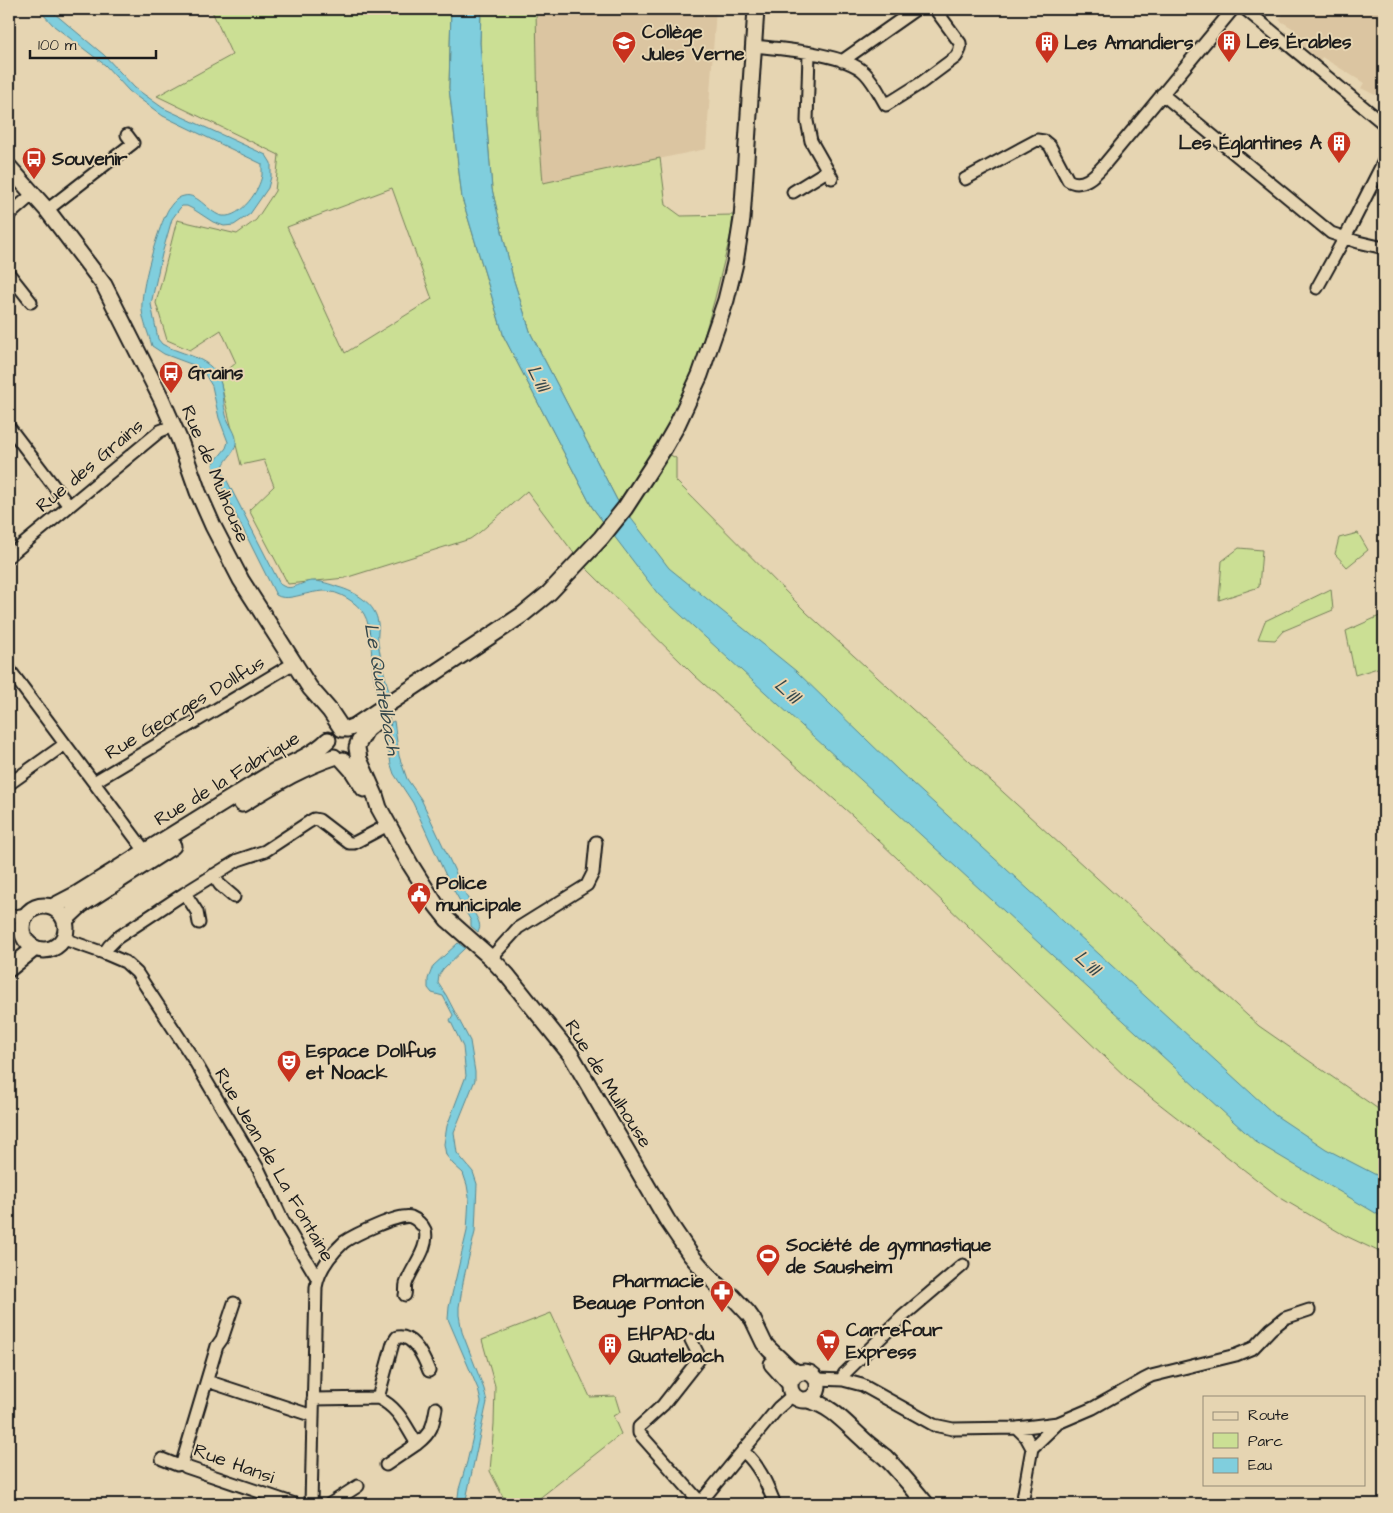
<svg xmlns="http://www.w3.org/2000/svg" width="1393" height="1513" viewBox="0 0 1393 1513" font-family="'Architects Daughter',sans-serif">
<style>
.built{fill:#dbc5a1}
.green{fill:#cbdf94;stroke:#747e58;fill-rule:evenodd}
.water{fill:#80cedd;stroke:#588790}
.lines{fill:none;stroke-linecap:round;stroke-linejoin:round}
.stream{stroke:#588790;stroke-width:2.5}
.minor-casing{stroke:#1c1c1c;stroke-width:15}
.major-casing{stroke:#1c1c1c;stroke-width:19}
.minor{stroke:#e6d5b2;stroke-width:11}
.major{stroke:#e6d5b2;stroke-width:15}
.labels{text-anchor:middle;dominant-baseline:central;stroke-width:4;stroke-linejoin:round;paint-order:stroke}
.poi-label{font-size:19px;font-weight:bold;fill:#1c1c1c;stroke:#e6d5b2;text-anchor:start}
.street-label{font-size:19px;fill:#1c1c1c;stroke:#e6d5b2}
.water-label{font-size:20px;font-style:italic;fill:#35484c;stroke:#e6d5b2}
</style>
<rect width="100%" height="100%" fill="#e6d5b2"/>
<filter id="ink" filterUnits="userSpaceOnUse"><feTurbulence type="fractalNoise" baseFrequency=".02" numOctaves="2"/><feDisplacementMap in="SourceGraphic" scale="10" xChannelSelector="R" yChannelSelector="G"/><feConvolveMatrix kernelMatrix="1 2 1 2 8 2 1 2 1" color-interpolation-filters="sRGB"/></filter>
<g filter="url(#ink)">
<!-- built -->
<path class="built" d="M536,9H716L706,149L543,183L538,119Z
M1287,9H1384V95L1378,91L1375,95L1361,88L1364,83L1322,57L1320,61L1290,36L1294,29L1279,20Z"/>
<!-- green -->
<path class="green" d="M211,9H451L449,88L462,198L504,337L592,507L610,531L627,513L617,500L531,334L513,278L492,189L480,43L481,9H536L538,119L543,183L660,158L666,205L681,216L733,215L731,233L715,298L694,372L669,423L655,447L676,458V481L807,613L1259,1026L1384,1113V1254L1344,1235L1279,1197L1130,1081L853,816L695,676L582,564L527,491L480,532L470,539L345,578L288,584L249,510L274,486L264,460L241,465L219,377L236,363L221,330L190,350L167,340L156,303L177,220L237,234L256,220L275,191L279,155L157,96L232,55ZM392,188L432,299L345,353L287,227Z
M1358,533L1368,550L1347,567L1335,554L1339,538Z
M1239,548L1262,550L1259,587L1219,600L1222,561Z
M1331,589L1333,610L1283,631L1275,640L1258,639L1265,621Z
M1384,614V666L1355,675L1346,631Z
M551,1313L590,1397L615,1396L620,1412L613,1416L621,1434L532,1504H530L503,1497L490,1471L494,1424L495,1386L482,1340Z"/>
<!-- water -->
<path class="water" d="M40,9H49L104,55L135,88L163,108L266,155L271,163V177L268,188L250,214L234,225L224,226L213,222L193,209L187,206H182L180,208L172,219L162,254L151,304L158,339L162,344C183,356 214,356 221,384C224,394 223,405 226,415C228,425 238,433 236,444C234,455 223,460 222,471L280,584C291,593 300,582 312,581C321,581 330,584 338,587C356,592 376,604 378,623C379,630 377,636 378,643C381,659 384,675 389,691L379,698C377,689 374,680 373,671C371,655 372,627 364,614C357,602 338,591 325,591C320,591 315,592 310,593C299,595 285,601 276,595L214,471L213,464L226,448L228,442L219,418L212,386L203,371L196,366L164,354L152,346C149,335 143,322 142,310C140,290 157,232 166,214C169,207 176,197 184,196C198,192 210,215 223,216C241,218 260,190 262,175C262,171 262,167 262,164L163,116L129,91L105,65L54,26L41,12Z
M451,9H481L480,43L492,189L513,278L531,334L617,500L669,568L796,671L900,772L1275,1115L1326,1149L1384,1179V1218L1256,1142L658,594L592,507L504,337L462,198L449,88Z
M394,721L399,756L407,779L421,799L475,914C478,920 482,926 478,932L471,926V921L447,878L413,803L394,774L391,765L385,725Z
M458,943L465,948L443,969L439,975L438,983L446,995L470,1041L475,1072V1080L454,1132L457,1153L473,1172L477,1184L475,1232L464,1277L459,1307V1315L462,1332L484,1389L487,1402L465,1504H457L459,1489L467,1462L481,1402L478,1389L448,1319L449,1307L467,1231L469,1197L467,1185L463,1173L453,1164L446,1155L444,1144L447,1126L466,1076L463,1047L450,1020L453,1015L443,996L432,993L428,988V979L433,966Z"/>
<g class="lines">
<!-- stream -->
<path class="stream" d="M387,711L390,725"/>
<defs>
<path id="minor" d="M1245,9L1384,124
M753,46C781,49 845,53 865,73C874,82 880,95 886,105L921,83L956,57C959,52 961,49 960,43L935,9
M809,53L807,121L811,141L832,178
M842,61L916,9
M1162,94L1331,233L1358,242L1384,248
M965,179L1037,140L1044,141L1050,146L1068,180C1082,189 1095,175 1104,165L1233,9
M793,192L827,171
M47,210L133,143L127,135
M9,215L33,194
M9,274L31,302
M1317,288L1350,228L1384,161
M9,427L69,506
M9,556L160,431L173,426
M9,669L145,851
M94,782L294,663
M9,784L65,744
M213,875L220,885L234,897
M185,893L197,912L199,923
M9,914L15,916L27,914
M64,939L104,953L125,962L137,973L194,1060L259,1170L283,1221L317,1278
M104,953L109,946L117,938L185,893L238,860L265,851L309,822L314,819L319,820L349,843H354L388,825
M491,958L518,928L587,885L593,873L596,842
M691,1340L700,1358L663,1405L639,1427V1433L701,1503
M429,1371C424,1358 413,1334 397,1337L393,1343L378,1398C399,1408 405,1425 417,1444C432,1432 433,1426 436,1408
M817,1379L843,1380L862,1385L934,1425L953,1429L1017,1428L1058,1423
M843,1380L844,1374L902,1317L963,1265
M207,1381L313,1416
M313,1399L378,1398
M1017,1428L1026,1437L1032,1448L1022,1504
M1032,1448L1058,1423L1093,1408L1143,1380L1151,1376L1236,1355L1253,1348L1271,1329L1285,1318L1309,1310
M744,1452C760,1466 767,1485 775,1504
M162,1459L177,1465L182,1463
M182,1463L217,1346L222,1339L234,1303
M182,1463L186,1467L295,1504
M386,1465L417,1444
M311,1504L316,1287C319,1269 331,1254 344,1242C354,1235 400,1213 411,1217C416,1219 423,1225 425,1230C430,1248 411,1268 406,1284C405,1287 406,1292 405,1295
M330,1504L358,1486
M699,1504L778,1408L793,1395"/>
<path id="major" d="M9,167L47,210L104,285L161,398L180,441L198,492L213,526L241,580L310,688L330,711L342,729
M347,729L355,726L522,615L549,593L601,538L625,508L664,448L676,427L700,375L726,300L735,263L742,219L756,9
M358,744L366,730L379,719
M357,748L359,759L375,795L379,808L410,864L436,905L448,920L491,958L507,975L571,1055L667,1220L690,1254L706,1273L725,1293L732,1296L748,1313L753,1320L764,1343L769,1349L789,1368L798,1373
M343,760L352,770L364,789
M242,804C272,786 300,768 334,757
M22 928a22 22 0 1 1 44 0a22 22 0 1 1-44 0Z
M52,907L75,895L273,772C292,763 313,755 328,740
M65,920L81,905L173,846
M9,969L35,948
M772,1364L790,1384
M790 1386a14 14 0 1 1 28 0a14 14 0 1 1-28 0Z
M808,1400C832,1406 846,1424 864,1440C870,1446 878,1451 885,1457C900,1472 913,1488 926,1504"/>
</defs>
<!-- minor casing -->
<use href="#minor" class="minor-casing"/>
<!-- major casing -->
<use href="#major" class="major-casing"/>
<!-- minor -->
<use href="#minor" class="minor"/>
<!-- major -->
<use href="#major" class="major"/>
</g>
</g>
<!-- icons -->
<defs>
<symbol id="building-pin" viewBox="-11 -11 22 30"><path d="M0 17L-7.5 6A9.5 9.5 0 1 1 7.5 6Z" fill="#c8321e" stroke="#e6d5b2"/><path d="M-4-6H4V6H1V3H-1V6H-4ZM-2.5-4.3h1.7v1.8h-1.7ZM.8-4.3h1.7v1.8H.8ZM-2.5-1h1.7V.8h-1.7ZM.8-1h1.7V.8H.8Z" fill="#fff"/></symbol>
<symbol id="school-pin" viewBox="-11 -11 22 30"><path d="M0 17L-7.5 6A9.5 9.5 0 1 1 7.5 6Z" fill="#c8321e" stroke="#e6d5b2"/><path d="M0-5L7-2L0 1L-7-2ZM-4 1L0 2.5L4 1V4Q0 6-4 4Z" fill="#fff"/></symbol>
<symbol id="bus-pin" viewBox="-11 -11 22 30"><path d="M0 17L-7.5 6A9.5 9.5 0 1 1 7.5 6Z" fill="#c8321e" stroke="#e6d5b2"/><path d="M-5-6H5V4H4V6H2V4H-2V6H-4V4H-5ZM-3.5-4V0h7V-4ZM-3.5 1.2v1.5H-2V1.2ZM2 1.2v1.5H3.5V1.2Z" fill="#fff"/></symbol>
<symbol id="civic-pin" viewBox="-11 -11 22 30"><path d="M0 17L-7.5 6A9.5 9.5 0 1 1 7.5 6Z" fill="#c8321e" stroke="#e6d5b2"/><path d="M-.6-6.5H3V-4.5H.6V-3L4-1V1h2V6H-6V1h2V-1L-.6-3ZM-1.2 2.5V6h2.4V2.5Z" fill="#fff"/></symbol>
<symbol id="theatre-pin" viewBox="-11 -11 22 30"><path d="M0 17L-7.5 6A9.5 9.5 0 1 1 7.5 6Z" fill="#c8321e" stroke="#e6d5b2"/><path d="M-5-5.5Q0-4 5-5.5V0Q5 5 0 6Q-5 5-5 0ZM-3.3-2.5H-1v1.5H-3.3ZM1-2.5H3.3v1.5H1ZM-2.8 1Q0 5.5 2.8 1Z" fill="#fff"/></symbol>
<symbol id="stadium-pin" viewBox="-11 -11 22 30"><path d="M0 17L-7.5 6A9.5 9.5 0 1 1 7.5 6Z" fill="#c8321e" stroke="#e6d5b2"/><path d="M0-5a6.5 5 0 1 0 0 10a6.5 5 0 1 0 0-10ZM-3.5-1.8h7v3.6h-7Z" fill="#fff"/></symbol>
<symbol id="pharmacy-pin" viewBox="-11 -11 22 30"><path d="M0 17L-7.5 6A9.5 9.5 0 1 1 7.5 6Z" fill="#c8321e" stroke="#e6d5b2"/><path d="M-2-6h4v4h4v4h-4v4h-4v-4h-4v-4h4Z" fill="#fff"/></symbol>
<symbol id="supermarket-pin" viewBox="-11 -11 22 30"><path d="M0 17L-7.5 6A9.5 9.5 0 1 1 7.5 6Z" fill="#c8321e" stroke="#e6d5b2"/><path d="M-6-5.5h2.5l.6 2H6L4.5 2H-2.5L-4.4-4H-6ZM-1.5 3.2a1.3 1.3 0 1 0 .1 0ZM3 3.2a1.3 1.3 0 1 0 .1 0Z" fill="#fff"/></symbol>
</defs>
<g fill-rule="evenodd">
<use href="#building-pin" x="1215" y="28" width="28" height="38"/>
<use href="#school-pin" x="610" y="29" width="28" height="38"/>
<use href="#building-pin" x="1033" y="29" width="28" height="38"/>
<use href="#building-pin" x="1325" y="129" width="28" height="38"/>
<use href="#bus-pin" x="20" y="145" width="28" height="38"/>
<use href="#bus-pin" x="157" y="359" width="28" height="38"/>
<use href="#civic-pin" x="405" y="880" width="28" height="38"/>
<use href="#theatre-pin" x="275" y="1048" width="28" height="38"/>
<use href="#stadium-pin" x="754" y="1242" width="28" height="38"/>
<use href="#pharmacy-pin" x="708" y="1278" width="28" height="38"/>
<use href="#supermarket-pin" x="814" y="1327" width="28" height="38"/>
<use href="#building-pin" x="596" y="1331" width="28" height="38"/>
</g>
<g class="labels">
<!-- poi labels -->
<g class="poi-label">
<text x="642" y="32">Collège<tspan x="642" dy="22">Jules Verne</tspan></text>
<text x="1246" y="42">Les Érables</text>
<text x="1064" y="43">Les Amandiers</text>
<text x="1322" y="143" text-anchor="end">Les Églantines A</text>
<text x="52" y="159">Souvenir</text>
<text x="188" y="373">Grains</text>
<text x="436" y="883">Police<tspan x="436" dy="22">municipale</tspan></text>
<text x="306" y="1051">Espace Dollfus<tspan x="306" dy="22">et Noack</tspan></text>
<text x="786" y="1245">Société de gymnastique<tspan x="786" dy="22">de Sausheim</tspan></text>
<text x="704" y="1281" text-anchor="end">Pharmacie<tspan x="704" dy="22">Beauge Ponton</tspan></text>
<text x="846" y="1330">Carrefour<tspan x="846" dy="22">Express</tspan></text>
<text x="628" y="1334">EHPAD du<tspan x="628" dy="22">Quatelbach</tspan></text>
</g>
<!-- street labels -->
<g class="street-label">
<text transform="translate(90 466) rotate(-40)">Rue des Grains</text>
<text transform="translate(215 474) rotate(67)">Rue de Mulhouse</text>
<text transform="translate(185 708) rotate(-31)">Rue Georges Dollfus</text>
<text transform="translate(227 779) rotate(-31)">Rue de la Fabrique</text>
<text transform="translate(608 1084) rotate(58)">Rue de Mulhouse</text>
<text transform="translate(274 1165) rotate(60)">Rue Jean de La Fontaine</text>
<text transform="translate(234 1464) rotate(20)">Rue Hansi</text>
</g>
<!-- water labels -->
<g class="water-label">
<text transform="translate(538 378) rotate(63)">L'Ill</text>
<text transform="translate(382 689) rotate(80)">Le Quatelbach</text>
<text transform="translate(787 691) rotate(42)">L'Ill</text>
<text transform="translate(1087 963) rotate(42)">L'Ill</text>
</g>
</g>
<!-- margin -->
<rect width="1393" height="1513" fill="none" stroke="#e6d5b2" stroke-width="30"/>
<rect x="15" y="15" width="1363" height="1483" fill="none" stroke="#1c1c1c" stroke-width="2" filter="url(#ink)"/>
<!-- legend -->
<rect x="1203" y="1396" width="162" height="90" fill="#e6d5b2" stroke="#958b76"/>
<rect x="1213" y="1412" width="25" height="8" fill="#e6d5b2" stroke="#958b76"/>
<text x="1248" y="1420" font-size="15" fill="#1c1c1c">Route</text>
<rect x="1213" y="1433" width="25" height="15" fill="#cbdf94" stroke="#958b76"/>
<text x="1248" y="1446" font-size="15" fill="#1c1c1c">Parc</text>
<rect x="1213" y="1458" width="25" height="15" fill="#80cedd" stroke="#958b76"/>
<text x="1248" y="1470" font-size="15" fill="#1c1c1c">Eau</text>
<!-- scale -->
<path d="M30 50v8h126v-8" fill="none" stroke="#1c1c1c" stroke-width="2.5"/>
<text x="38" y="50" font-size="15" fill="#1c1c1c" stroke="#e6d5b2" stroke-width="4" paint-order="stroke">100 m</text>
</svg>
